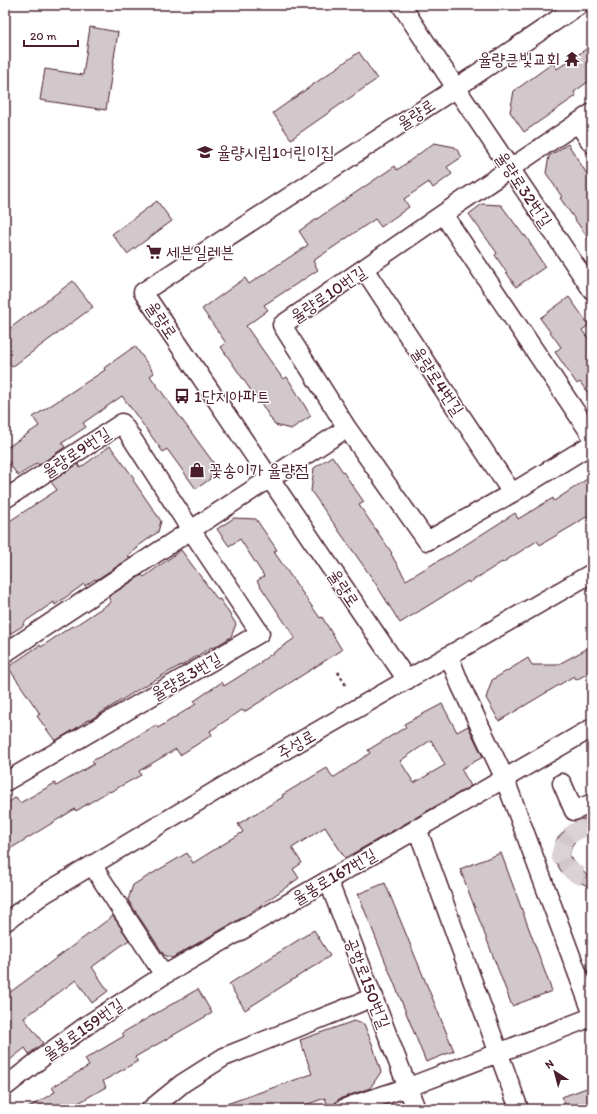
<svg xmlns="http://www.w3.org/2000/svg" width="597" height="1114" viewBox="0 0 597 1114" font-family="Itim,'Poor Story',sans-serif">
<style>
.building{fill:#d2c7cb;stroke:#4a1f2b;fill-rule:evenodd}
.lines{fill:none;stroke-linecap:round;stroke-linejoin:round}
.minor-tunnel{stroke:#dbd2d5;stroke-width:18;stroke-dasharray:18 9;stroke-linecap:butt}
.minor-casing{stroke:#4a1f2b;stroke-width:21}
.path{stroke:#4a1f2b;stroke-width:2.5;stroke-dasharray:3 3;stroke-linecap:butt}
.minor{stroke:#fff;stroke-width:18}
.labels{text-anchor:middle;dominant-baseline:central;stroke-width:3;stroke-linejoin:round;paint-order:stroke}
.poi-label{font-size:17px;fill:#4a1f2b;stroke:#fff;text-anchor:start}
.street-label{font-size:17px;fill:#4a1f2b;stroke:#fff}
</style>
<rect width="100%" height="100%" fill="#fff"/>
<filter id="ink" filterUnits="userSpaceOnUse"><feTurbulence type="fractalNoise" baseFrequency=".025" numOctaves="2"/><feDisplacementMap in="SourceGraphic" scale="8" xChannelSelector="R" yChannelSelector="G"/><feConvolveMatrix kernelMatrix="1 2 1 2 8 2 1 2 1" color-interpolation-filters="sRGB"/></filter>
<g filter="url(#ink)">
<!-- building -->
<path class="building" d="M90,27L118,32L106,110L40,100L45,69L83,75Z
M592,45V79L574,92L576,96L524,132L510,112L514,91L553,63L557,69Z
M359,52L377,79L291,139L273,113Z
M434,143L455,147L462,157L447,167L452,174L433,188L429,182L404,199L409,207L381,227L375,219L313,261L318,270L264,305L268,310L246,326L283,379L287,377L311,416L291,429L275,425L253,391L252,392L221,347L226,343L202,309L245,278L249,284L308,245L299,231L395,166L397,170Z
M568,144L592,182V244L560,198L562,197L546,173L549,156Z
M157,201L172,221L127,254L112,234Z
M482,204L501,205L524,236L525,235L545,267L516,287L495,255L497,253L469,214Z
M73,281L93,307L12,367L5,359V332Z
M569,297L589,325L582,330L592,344V399L580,382L577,384L555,352L561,347L540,318Z
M135,346L154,373L150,376L213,462L210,479L196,489L167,449L163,452L122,396L83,423L86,427L62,443L65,447L39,465L37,463L18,476L5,457V449L39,426L33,417L105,370L104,368Z
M110,446L134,478L133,480L161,521L158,532L137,547L138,548L128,555L130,558L96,580L95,579L85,586L84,584L55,605L54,602L23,623L24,625L5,637V524L57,490L51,482L78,464L80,468Z
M332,456L364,502L359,505L392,553L391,554L406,580L448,555V556L515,513L518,519L553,498L554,501L587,479L592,487V513L574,525L540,545L537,541L502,563V562L469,583L468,581L400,623L374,581L311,491L314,468Z
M234,518L256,519L277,550L274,552L320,618L322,617L342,650L244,712L242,710L210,731L212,735L180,755L176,749L139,771L141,775L110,792L109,791L76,811L75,809L5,852V805L16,797L20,803L55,783L56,786L94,764L92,761L124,744L156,725L158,728L196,704L194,701L222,682L224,686L261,663L260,662L295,638L257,581L264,576L240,539L229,546L217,529Z
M181,550L218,600L220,599L236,624L231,637L213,648L212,647L181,666V665L139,689L98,715L90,720L89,719L75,729L55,741L37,716L40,714L8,667L40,645L41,647L72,626L73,627L111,602L108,597L142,575L144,577Z
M592,646V671L576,680L574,676L499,721L486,698L492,680L528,658L532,665H557Z
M442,704L457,732L468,726L483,757L461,769L471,786L345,858L325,827L292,848L302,863L293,869L299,878L250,913L172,958L164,955L128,900L133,885L187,853L193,863L243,832L238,824L283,797L282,795L327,768L333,778L370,753L368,750L406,727L404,724ZM431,740L445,765L414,783L400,761Z
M583,819H590L592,825V833L577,838L572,846L569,856L592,881V889L561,871L553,857L556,840L569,826Z
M501,853L552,991L512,1006L460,869Z
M385,883L454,1051L426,1062L358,894Z
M113,916L129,940L92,967L108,991L92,1003L76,980L24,1018L43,1043L29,1054L25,1048L5,1064V996Z
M314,930L330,956L245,1010L229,984Z
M198,989L212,1013L135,1057L138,1061L103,1081L106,1087L68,1109H26L55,1092L52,1087L89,1066L85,1059L124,1036L122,1033Z
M354,1021L364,1024L373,1046L381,1072L370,1088L339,1099L335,1103L333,1109H329L325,1098L294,1109H218V1107L312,1074L300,1040Z
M592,1086V1109H567L562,1097Z"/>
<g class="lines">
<!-- minor-tunnel -->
<path class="minor-tunnel" d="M585,827C568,835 565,836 560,856C565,863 572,875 582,876C585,877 589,875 592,874"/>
<defs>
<path id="minor" d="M401,5L456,88L592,290
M592,113L443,214L282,325L347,428L427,541L512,493L592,444
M578,123L592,144
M443,214L592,436
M364,269L512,493
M5,499L122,423L191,530L260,633L5,782
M5,653L191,530L347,428
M449,656L460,684L504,777L592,1012
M407,680L143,292L456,88L579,5
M562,783L574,811L592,803
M417,828L519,1109
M92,865L164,975
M328,880L416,1109
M5,922L44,894L259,765L592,573
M5,1087L43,1057L90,1023L164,975L592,728
M151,1109L183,1083L224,1057L374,997
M343,1109L353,1105L409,1087L592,1017"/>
</defs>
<!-- minor casing -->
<use href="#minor" class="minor-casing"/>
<!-- path -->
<path class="path" d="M338,672L347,687"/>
<!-- minor -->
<use href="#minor" class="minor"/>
</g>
</g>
<!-- icons -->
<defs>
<symbol id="temple-bare" viewBox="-9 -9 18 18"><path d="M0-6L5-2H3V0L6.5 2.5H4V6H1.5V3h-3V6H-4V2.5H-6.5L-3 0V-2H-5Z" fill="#4a1f2b" stroke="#fff" stroke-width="2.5" paint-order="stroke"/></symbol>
<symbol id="school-bare" viewBox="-9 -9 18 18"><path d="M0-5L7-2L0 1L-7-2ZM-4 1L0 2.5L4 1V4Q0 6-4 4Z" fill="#4a1f2b" stroke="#fff" stroke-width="2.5" paint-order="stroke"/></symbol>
<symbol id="supermarket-bare" viewBox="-9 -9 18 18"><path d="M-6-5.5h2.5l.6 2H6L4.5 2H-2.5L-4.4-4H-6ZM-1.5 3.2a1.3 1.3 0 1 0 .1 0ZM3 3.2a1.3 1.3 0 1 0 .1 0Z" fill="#4a1f2b" stroke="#fff" stroke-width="2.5" paint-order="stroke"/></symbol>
<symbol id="bus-bare" viewBox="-9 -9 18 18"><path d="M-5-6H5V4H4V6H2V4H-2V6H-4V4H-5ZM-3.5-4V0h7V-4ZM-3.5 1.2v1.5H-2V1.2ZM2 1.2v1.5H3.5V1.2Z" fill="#4a1f2b" stroke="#fff" stroke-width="2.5" paint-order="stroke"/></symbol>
<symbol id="shop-bare" viewBox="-9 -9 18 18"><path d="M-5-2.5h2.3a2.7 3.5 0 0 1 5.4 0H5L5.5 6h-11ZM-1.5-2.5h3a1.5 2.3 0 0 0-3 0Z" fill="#4a1f2b" stroke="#fff" stroke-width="2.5" paint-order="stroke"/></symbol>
</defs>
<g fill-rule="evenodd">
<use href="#temple-bare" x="561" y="48" width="22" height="22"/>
<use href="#school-bare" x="194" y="141" width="22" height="22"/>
<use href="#supermarket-bare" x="143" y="241" width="22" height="22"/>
<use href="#bus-bare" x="171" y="385" width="22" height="22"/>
<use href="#shop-bare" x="186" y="459" width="22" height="22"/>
</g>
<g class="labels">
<!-- poi labels -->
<g class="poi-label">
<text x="560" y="59" text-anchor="end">율량큰빛교회</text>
<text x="217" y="152">율량시립1어린이집</text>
<text x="166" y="252">세븐일레븐</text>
<text x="194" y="396">1단지아파트</text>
<text x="209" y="470">꽃송이가 율량점</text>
</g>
<!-- street labels -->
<g class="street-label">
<text transform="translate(416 114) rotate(-33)">율량로</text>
<text transform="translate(524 189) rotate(56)">율량로32번길</text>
<text transform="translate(328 294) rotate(-34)">율량로10번길</text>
<text transform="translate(162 320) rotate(56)">율량로</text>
<text transform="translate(438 381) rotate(56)">율량로4번길</text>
<text transform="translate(76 452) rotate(-33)">율량로9번길</text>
<text transform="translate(344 588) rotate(56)">율량로</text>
<text transform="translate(186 676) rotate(-30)">율량로3번길</text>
<text transform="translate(296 744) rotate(-30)">주성로</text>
<text transform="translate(334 876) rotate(-30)">율봉로167번길</text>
<text transform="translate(368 983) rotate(69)">공항로150번길</text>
<text transform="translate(83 1029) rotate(-35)">율봉로159번길</text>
</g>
</g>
<!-- margin -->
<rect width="597" height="1114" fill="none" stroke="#fff" stroke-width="20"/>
<rect x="10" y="10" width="577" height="1094" fill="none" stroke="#4a1f2b" stroke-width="1.5" filter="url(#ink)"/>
<!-- north arrow -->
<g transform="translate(555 1072) rotate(324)" stroke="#ffffff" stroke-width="3" paint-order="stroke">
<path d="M0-3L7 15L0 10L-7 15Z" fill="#4a1f2b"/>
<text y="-6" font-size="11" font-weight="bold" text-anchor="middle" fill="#4a1f2b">N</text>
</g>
<!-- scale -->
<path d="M24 40v6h54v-6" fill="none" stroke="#4a1f2b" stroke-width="2"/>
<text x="30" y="40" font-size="12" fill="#4a1f2b" stroke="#ffffff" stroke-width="3" paint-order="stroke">20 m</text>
</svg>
